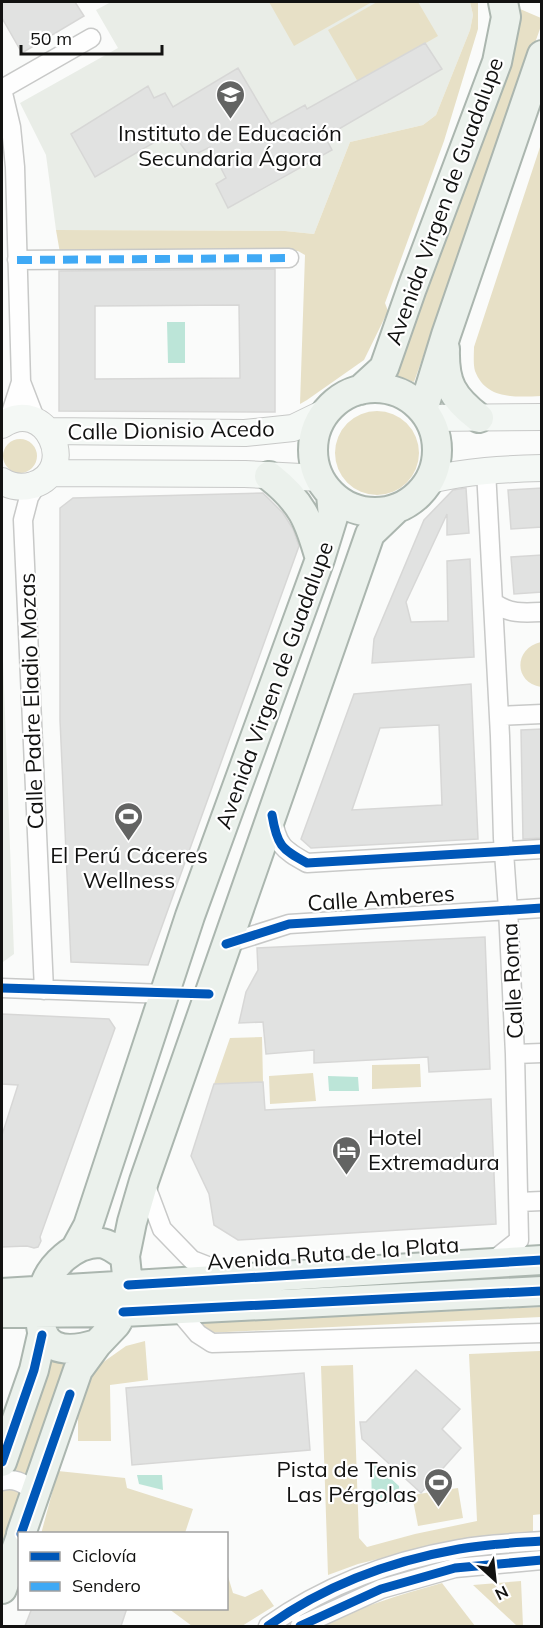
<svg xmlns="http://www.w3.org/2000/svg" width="543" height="1628" viewBox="0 0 543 1628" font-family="Mulish,sans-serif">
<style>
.built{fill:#e9ede7}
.green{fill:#e7e0c6}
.water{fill:#bce5d8}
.building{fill:#e1e2e1;stroke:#d7d7d6;stroke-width:1.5;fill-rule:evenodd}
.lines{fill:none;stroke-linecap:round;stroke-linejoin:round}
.street-casing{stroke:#c8c9c8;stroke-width:21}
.secondary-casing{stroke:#c8c9c8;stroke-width:28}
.primary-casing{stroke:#abb6af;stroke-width:32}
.street{stroke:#fefefe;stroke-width:18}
.secondary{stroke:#f4f8f5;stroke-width:26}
.primary{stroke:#ebf1ec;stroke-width:28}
.quiet{stroke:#3fa9f5;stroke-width:8;stroke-dasharray:15 8;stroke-linecap:butt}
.cycleway-casing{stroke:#fff;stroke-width:13}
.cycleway{stroke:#0057b8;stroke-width:9}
.labels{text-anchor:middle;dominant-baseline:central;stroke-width:4.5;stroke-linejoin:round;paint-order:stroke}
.poi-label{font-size:22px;fill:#121211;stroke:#fff}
.street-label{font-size:22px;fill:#121211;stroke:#fff}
</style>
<rect width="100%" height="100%" fill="#fafbfa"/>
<!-- built -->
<path class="built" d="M111,2H470L473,15L470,30L436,115L423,125L350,142L314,234L285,231L56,230L46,155L20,103L118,48L96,10Z
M2,634L14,954L3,962H2Z"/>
<!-- green -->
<path class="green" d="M269,2H372L294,46Z
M377,2H418L438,36L358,82L328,30Z
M470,2H478V29L444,141L385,303L388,311L364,360L307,400L300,404L305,255L298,251L60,253L56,230L285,231L314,234L350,142L423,125L436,115L470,30L473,15Z
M520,9L541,18V26L414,382L395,375Z
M541,144V396C516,397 486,400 475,371C473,364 474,354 474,347Z
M335 453a42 42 0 1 1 84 0a42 42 0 1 1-84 0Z
M3 456a17 17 0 1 1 34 0a17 17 0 1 1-34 0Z
M541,642V687C513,682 514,648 541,642Z
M262,1037L263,1082L214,1084L230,1038Z
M420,1064L421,1087L372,1089V1065Z
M313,1073L316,1101L270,1104L269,1076Z
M542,1307L541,1317L206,1333L202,1322Z
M145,1341L148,1380L110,1385L111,1441H78V1395L102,1363L126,1346Z
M540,1351L542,1514L533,1515V1534L447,1542L358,1564L328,1575L321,1366L353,1365L359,1538L367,1547L415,1534L477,1521L469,1354Z
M43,1355L71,1362L2,1553V1492L41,1377Z
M58,1471L125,1478L127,1488L193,1509L185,1533L41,1534Z
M458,1488L463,1518L418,1526L412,1495Z
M227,1573L233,1593L245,1597L262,1589L274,1606L242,1626H192L169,1609L226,1608Z
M521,1581L523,1626H517L473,1585Z
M442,1583L475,1626H320C358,1607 400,1595 442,1583Z"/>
<!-- water -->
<path class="water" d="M167,322H185V363H168Z
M328,1076L358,1077L359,1091H329Z
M371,1465H376L399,1486L400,1502L372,1504Z
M137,1475H162L163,1490L139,1484Z"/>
<!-- building -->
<path class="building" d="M2,2H75L84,16L22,53L2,18Z
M425,43L442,69L325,137L332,150L228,208L216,184L226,178L210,147L190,157L172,132L95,177L71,134L148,86L154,98L165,93L173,107L238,68L271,124L305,105L307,109Z
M275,269V412L59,411V271ZM239,305L240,378L95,379V306Z
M466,488L469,533L447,535V514L406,602L411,622L448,621L447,561L470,559L474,657L372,663L374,639L424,520L453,490Z
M542,488V527L511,529L508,490Z
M263,493L283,513L293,529L299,546L148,965L71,962L60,720V508L73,498Z
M542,555V592L514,594L511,557Z
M471,684L478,839L311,848L301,839L354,694ZM439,725L442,805L352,810L380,728Z
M542,729V838L523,839L521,730Z
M485,937L490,1069L429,1072L428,1057L314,1063V1050L266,1054L263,1022L239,1023L246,992L258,970L257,948Z
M2,1014L109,1019L115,1028L40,1237L41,1241L38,1247L34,1248L27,1246L2,1247V1135L18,1085L2,1084Z
M263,1082L265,1110L491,1099L496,1224L238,1240L214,1225L209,1194L191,1156L214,1084Z
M416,1370L460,1409L442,1429L461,1448L421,1493L362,1439L360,1422H366Z
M304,1373L310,1450L132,1465L126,1388Z
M32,1608H127L121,1626H25Z"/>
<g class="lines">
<defs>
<path id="street" d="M2,89L11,127L15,167L21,382
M2,89L91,38
M17,260L289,258
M6,422L11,413L21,382L36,421
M486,470L500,736L503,838L508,909L515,1054L519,1240L490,1263
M37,484L29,497L23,520L44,990
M494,603C510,614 523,613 542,612
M499,716L542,714
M272,816C277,845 282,849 307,863L542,849
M226,944L289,924L542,908
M2,988L166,994
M515,1054L542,1053
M144,1181L162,1229L192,1260L228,1274
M519,1202L542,1201
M177,1309L198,1334L212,1343L542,1333
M2,1481C14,1478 22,1482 32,1490L34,1500
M268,1626C324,1586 391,1561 459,1549C486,1544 514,1543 542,1541
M300,1626L381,1589L455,1568L542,1560"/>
<path id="secondary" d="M429,418L542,417
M2,425C46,395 80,470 33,485C22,488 11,487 2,481
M48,431L245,433L293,428L326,412
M50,473L245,474L320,478
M430,480C467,471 504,469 542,468"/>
<path id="primary" d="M445,349C444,383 452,397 479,418
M313 450a62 62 0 1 1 124 0a62 62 0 1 1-124 0Z
M360,390L384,368L412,288L497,62L506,17L503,2
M423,410L446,335L542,55
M269,476C302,502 309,520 320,559
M76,1248L88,1226L190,916L320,559L333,517L331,494
M2,1293L542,1260
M2,1313L123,1312L542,1291
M97,1344C64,1354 36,1351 41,1308C42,1302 42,1296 43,1290C49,1266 75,1242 101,1243C109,1244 118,1251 125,1256
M2,1462L34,1370L42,1335
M21,1534L78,1370L97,1344L116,1324L123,1312L128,1285L125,1256L132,1222L144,1181L370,534L396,509
M2,1589L20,1539"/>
</defs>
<!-- street casing -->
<use href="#street" class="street-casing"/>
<!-- secondary casing -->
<use href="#secondary" class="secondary-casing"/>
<!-- primary casing -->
<use href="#primary" class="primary-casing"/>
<!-- street -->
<use href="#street" class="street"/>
<!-- secondary -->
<use href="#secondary" class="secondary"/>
<!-- primary -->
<use href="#primary" class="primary"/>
<!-- quiet -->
<path class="quiet" d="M17,260L289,258"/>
<defs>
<path id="cycleway" d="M272,815C277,845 281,849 307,863L542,849
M226,944L289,924L542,908
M2,988L209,994
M128,1285L542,1260
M123,1312L542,1291
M2,1462L34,1370L42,1335
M21,1534L70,1394
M268,1626C324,1586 391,1561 459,1549C486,1544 514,1543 542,1541
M300,1626L381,1589L455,1568L542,1560"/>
</defs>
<!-- cycleway casing -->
<use href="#cycleway" class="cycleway-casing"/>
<!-- cycleway -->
<use href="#cycleway" class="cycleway"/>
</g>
<!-- icons -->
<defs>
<symbol id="school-pin" viewBox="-11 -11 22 30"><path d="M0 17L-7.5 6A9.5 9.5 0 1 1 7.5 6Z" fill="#636463" stroke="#fff"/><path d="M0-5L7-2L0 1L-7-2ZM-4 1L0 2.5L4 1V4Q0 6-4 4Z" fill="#fff"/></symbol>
<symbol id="stadium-pin" viewBox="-11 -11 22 30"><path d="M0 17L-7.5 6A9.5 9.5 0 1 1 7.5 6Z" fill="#636463" stroke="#fff"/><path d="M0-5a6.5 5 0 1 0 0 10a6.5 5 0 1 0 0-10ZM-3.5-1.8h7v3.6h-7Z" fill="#fff"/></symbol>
<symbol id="hotel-pin" viewBox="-11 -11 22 30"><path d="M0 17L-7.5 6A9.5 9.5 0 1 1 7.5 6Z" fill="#636463" stroke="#fff"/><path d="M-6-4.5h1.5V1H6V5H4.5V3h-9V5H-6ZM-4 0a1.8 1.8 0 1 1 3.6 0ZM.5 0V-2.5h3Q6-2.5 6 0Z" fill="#fff"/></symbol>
</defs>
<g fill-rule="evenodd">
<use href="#school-pin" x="214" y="78" width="33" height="45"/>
<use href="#stadium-pin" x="112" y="800" width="33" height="45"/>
<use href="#hotel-pin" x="330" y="1134" width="33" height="45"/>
<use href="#stadium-pin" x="422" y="1466" width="33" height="45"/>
</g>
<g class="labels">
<!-- poi labels -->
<g class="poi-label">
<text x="230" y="133">Instituto de Educación<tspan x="230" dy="25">Secundaria Ágora</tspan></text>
<text x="129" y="855">El Perú Cáceres<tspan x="129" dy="25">Wellness</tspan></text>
<text x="368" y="1137" text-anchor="start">Hotel<tspan x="368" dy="25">Extremadura</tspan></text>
<text x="417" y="1469" text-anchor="end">Pista de Tenis<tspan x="417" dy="25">Las Pérgolas</tspan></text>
</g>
<!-- street labels -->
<g class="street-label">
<text transform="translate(444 201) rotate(-70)">Avenida Virgen de Guadalupe</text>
<text transform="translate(171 430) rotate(-1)">Calle Dionisio Acedo</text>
<text transform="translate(274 685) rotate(-70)">Avenida Virgen de Guadalupe</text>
<text transform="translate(31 701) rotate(-92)">Calle Padre Eladio Mozas</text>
<text transform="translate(381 898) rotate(-4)">Calle Amberes</text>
<text transform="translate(512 981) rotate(-93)">Calle Roma</text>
<text transform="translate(333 1253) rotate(-4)">Avenida Ruta de la Plata</text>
</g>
</g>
<!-- border -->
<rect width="543" height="1628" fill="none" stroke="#121211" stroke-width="6"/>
<!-- legend -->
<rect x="18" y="1532" width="210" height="78" fill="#ffffff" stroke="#a0a0a0" stroke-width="1.5"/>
<rect x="30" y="1552" width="30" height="9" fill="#0057b8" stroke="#a0a0a0" stroke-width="1.5"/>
<text x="72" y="1562" font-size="18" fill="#121211">Ciclovía</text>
<rect x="30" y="1582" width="30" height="9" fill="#3fa9f5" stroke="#a0a0a0" stroke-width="1.5"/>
<text x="72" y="1592" font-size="18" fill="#121211">Sendero</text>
<!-- north arrow -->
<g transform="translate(495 1580) rotate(153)" stroke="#ffffff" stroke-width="4.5" paint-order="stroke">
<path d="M0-4.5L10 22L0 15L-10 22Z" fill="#121211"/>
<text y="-9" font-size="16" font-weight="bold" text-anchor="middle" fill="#121211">N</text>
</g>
<!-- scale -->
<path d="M21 45v9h141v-9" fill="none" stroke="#121211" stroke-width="3"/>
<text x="30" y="45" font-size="18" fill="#121211" stroke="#ffffff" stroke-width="4.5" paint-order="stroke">50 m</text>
</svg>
